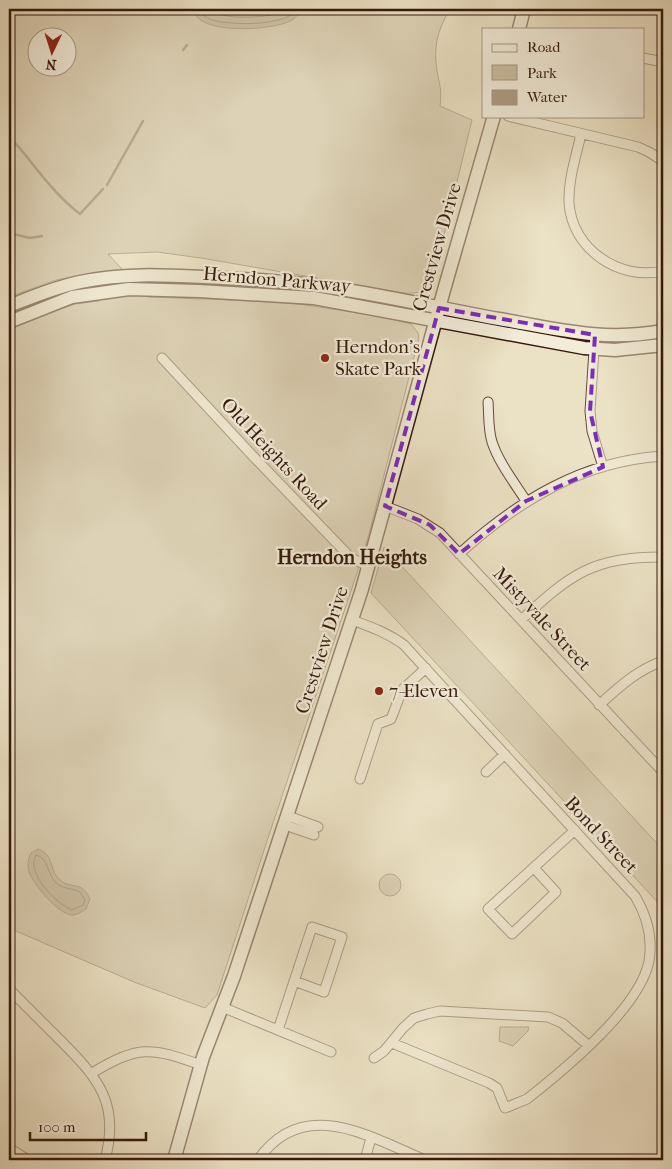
<svg xmlns="http://www.w3.org/2000/svg" width="672" height="1169" viewBox="0 0 672 1169" font-family="'IM FELL French Canon',serif">
<style>
.green{fill:#ccbfa4;stroke:#816c57;fill-rule:evenodd}
.water{fill:#ad9d85;stroke:#7d6854}
.lines{fill:none;stroke-linecap:round;stroke-linejoin:round}
.shore{stroke:#725b48;stroke-width:1}
.stream{stroke:#7d6854;stroke-width:2.5}
.street-casing{stroke:#634b38;stroke-width:11}
.secondary-casing{stroke:#36190a;stroke-width:15}
.street{stroke:#f2ecd9;stroke-width:9}
.secondary{stroke:#f2ecd9;stroke-width:12}
.marked{fill:none;stroke:#7b2cbf;stroke-width:4;stroke-dasharray:10 6;stroke-linejoin:round}
.poi-dot{fill:#8f2418;stroke:#f2ecd9;stroke-width:2}
.labels{text-anchor:middle;dominant-baseline:central;stroke-width:4.5;stroke-linejoin:round;paint-order:stroke}
.street-label{font-size:19px;fill:#36190a;stroke:#f2ecd9}
.poi-label{font-size:19px;fill:#36190a;stroke:#f2ecd9;text-anchor:start}
.neighbourhood-label{font-size:20px;font-weight:bold;fill:#36190a;stroke:#f2ecd9}
</style>
<rect width="100%" height="100%" fill="#ebe1c4"/>
<filter id="stains"><feTurbulence type="fractalNoise" baseFrequency=".004" numOctaves="4"/><feColorMatrix values="0 0 0 0 .2 0 0 0 0 .09 0 0 0 0 .02 0 0 0 .5 -.17"/></filter>
<radialGradient id="worn" r=".72"><stop offset=".6" stop-color="#630" stop-opacity="0"/><stop offset="1" stop-color="#630" stop-opacity=".3"/></radialGradient>
<!-- green -->
<path class="green" d="M9,9H450C440,26 434,42 436,62C437,80 443,86 440,106L472,120L434,276C428,292 419,294 403,293L201,258L157,252L108,254L148,297L286,302L378,316L411,324L418,333L419,338L369,534L356,576L267,841L217,995L205,1008L134,982L9,928V329L42,315L75,304L99,301L77,276L56,280L9,297V211L14,208L9,203ZM38,38H68V68H38Z
M384,547L663,850V908L371,593Z
M379 885a11 11 0 1 1 22 0a11 11 0 1 1-22 0Z
M500,1027H529L528,1031L513,1046L499,1041Z"/>
<!-- water -->
<path class="water" d="M190,9H305L306,10L303,14L299,13C297,16 294,19 290,21C272,30 222,32 204,22C198,19 194,14 190,9Z
M38,849C54,855 49,868 58,878C70,891 81,879 90,899L86,909C83,911 77,915 72,915C59,915 33,884 29,872C27,865 28,860 31,853Z"/>
<g class="lines">
<!-- shore -->
<path class="shore" d="M196,9C201,15 208,19 216,21C233,25 273,25 289,16C292,14 295,11 298,9
M205,9C221,20 271,20 288,9
M36,855C49,857 47,876 57,884C64,889 72,888 80,892L85,900L83,905L72,910C56,903 25,873 36,855Z"/>
<!-- stream -->
<path class="stream" d="M183,50L187,45
M9,137C16,143 21,150 27,157C43,177 59,198 80,214L103,189
M107,185L143,121
M9,233L30,238L42,236"/>
<defs>
<path id="street" d="M643,58L663,62
M508,116L638,147L649,152L663,161
M581,134C576,157 568,180 569,203C572,249 619,281 663,271
M595,335L590,411L592,431L603,467
M162,358L251,454L351,558L368,566
M488,402C489,415 488,429 492,442C499,463 514,482 526,501
M385,506L418,519L440,533L663,772
M459,554C518,501 582,461 663,456
M352,620C371,627 388,633 404,645L635,896C647,916 653,937 649,961C640,1008 564,1070 527,1099L505,1108L497,1088L489,1083L392,1043
M521,620C571,574 592,557 663,557
M599,705C619,687 637,670 663,661
M486,772L505,754
M360,779L378,724L391,719L402,690L426,668
M288,816L318,827
M285,825L314,835
M534,868L556,892L512,934L488,909L575,830
M12,992C29,1009 45,1025 61,1041C99,1079 120,1104 105,1160
M222,1007L331,1052
M278,1030L312,927L342,937L324,992L294,981
M374,1058L384,1051L403,1028L414,1018L427,1014L440,1011L548,1017L562,1023L589,1046
M92,1073C139,1045 150,1047 201,1065
M9,1148L28,1160
M258,1160C303,1095 370,1137 425,1160
M365,1160L371,1138"/>
<path id="secondary" d="M519,29L524,9
M9,306C32,297 55,287 80,282C121,273 162,275 204,277C240,279 277,280 313,285C376,293 437,308 499,319C558,329 602,342 663,331
M9,322L72,297L129,289L199,291L314,298L584,348L615,350L663,345
M174,1160L203,1057L234,976L362,589L444,290L494,116"/>
</defs>
<!-- street casing -->
<use href="#street" class="street-casing"/>
<!-- secondary casing -->
<use href="#secondary" class="secondary-casing"/>
<!-- street -->
<use href="#street" class="street"/>
<!-- secondary -->
<use href="#secondary" class="secondary"/>
</g>
<!-- marked area -->
<path d="M0 0H672V1169H0ZM439,308L595,335L590,411L603,467L526,501L459,554L430,525L385,506Z" fill="#ebe1c4" fill-opacity=".55" fill-rule="evenodd"/>
<path class="marked" d="M439,308L595,335L590,411L603,467L526,501L459,554L430,525L385,506Z"/>
<!-- markers -->
<g class="poi-dot">
<circle cx="325" cy="358" r="5"/>
<circle cx="379" cy="691" r="5"/>
</g>
<g class="labels">
<!-- street labels -->
<g class="street-label">
<text transform="translate(437 247) rotate(-74)">Crestview Drive</text>
<text transform="translate(277 280) rotate(5)">Herndon Parkway</text>
<text transform="translate(274 454) rotate(47)">Old Heights Road</text>
<text transform="translate(542 619) rotate(47)">Mistyvale Street</text>
<text transform="translate(322 650) rotate(-72)">Crestview Drive</text>
<text transform="translate(601 835) rotate(47)">Bond Street</text>
</g>
<!-- poi labels -->
<g class="poi-label">
<text x="335" y="347">Herndon's<tspan x="335" dy="22">Skate Park</tspan></text>
<text x="389" y="691">7-Eleven</text>
</g>
<!-- neighbourhood labels -->
<g class="neighbourhood-label">
<text x="352" y="557">Herndon Heights</text>
</g>
</g>
<!-- margin -->
<rect width="672" height="1169" fill="none" stroke="#ebe1c4" stroke-width="30"/>
<rect x="10" y="10" width="652" height="1149" fill="none" stroke="#36190a" stroke-width="2.5"/>
<rect x="15" y="15" width="642" height="1139" fill="none" stroke="#36190a"/>
<!-- legend -->
<rect x="482" y="28" width="162" height="90" fill="#f2ecd9" stroke="#a79886"/>
<rect x="492" y="44" width="25" height="8" fill="#f2ecd9" stroke="#a79886"/>
<text x="527" y="52" font-size="15" fill="#36190a">Road</text>
<rect x="492" y="65" width="25" height="15" fill="#ccbfa4" stroke="#a79886"/>
<text x="527" y="78" font-size="15" fill="#36190a">Park</text>
<rect x="492" y="90" width="25" height="15" fill="#ad9d85" stroke="#a79886"/>
<text x="527" y="102" font-size="15" fill="#36190a">Water</text>
<!-- north arrow -->
<g transform="translate(52 52) rotate(184)"><circle r="24" fill="#f2ecd9" stroke="#a79886"/>
<path d="M0-4L9 19L0 12L-9 19Z" fill="#8f2418"/>
<text y="-8" font-size="14" font-weight="bold" text-anchor="middle" fill="#36190a">N</text>
</g>
<!-- scale -->
<path d="M30 1132v8h116v-8" fill="none" stroke="#36190a" stroke-width="2.5"/>
<text x="38" y="1132" font-size="15" fill="#36190a" stroke="#f2ecd9" stroke-width="4" paint-order="stroke">100 m</text>
<rect width="100%" height="100%" filter="url(#stains)"/>
<rect width="100%" height="100%" fill="url(#worn)"/>
</svg>
